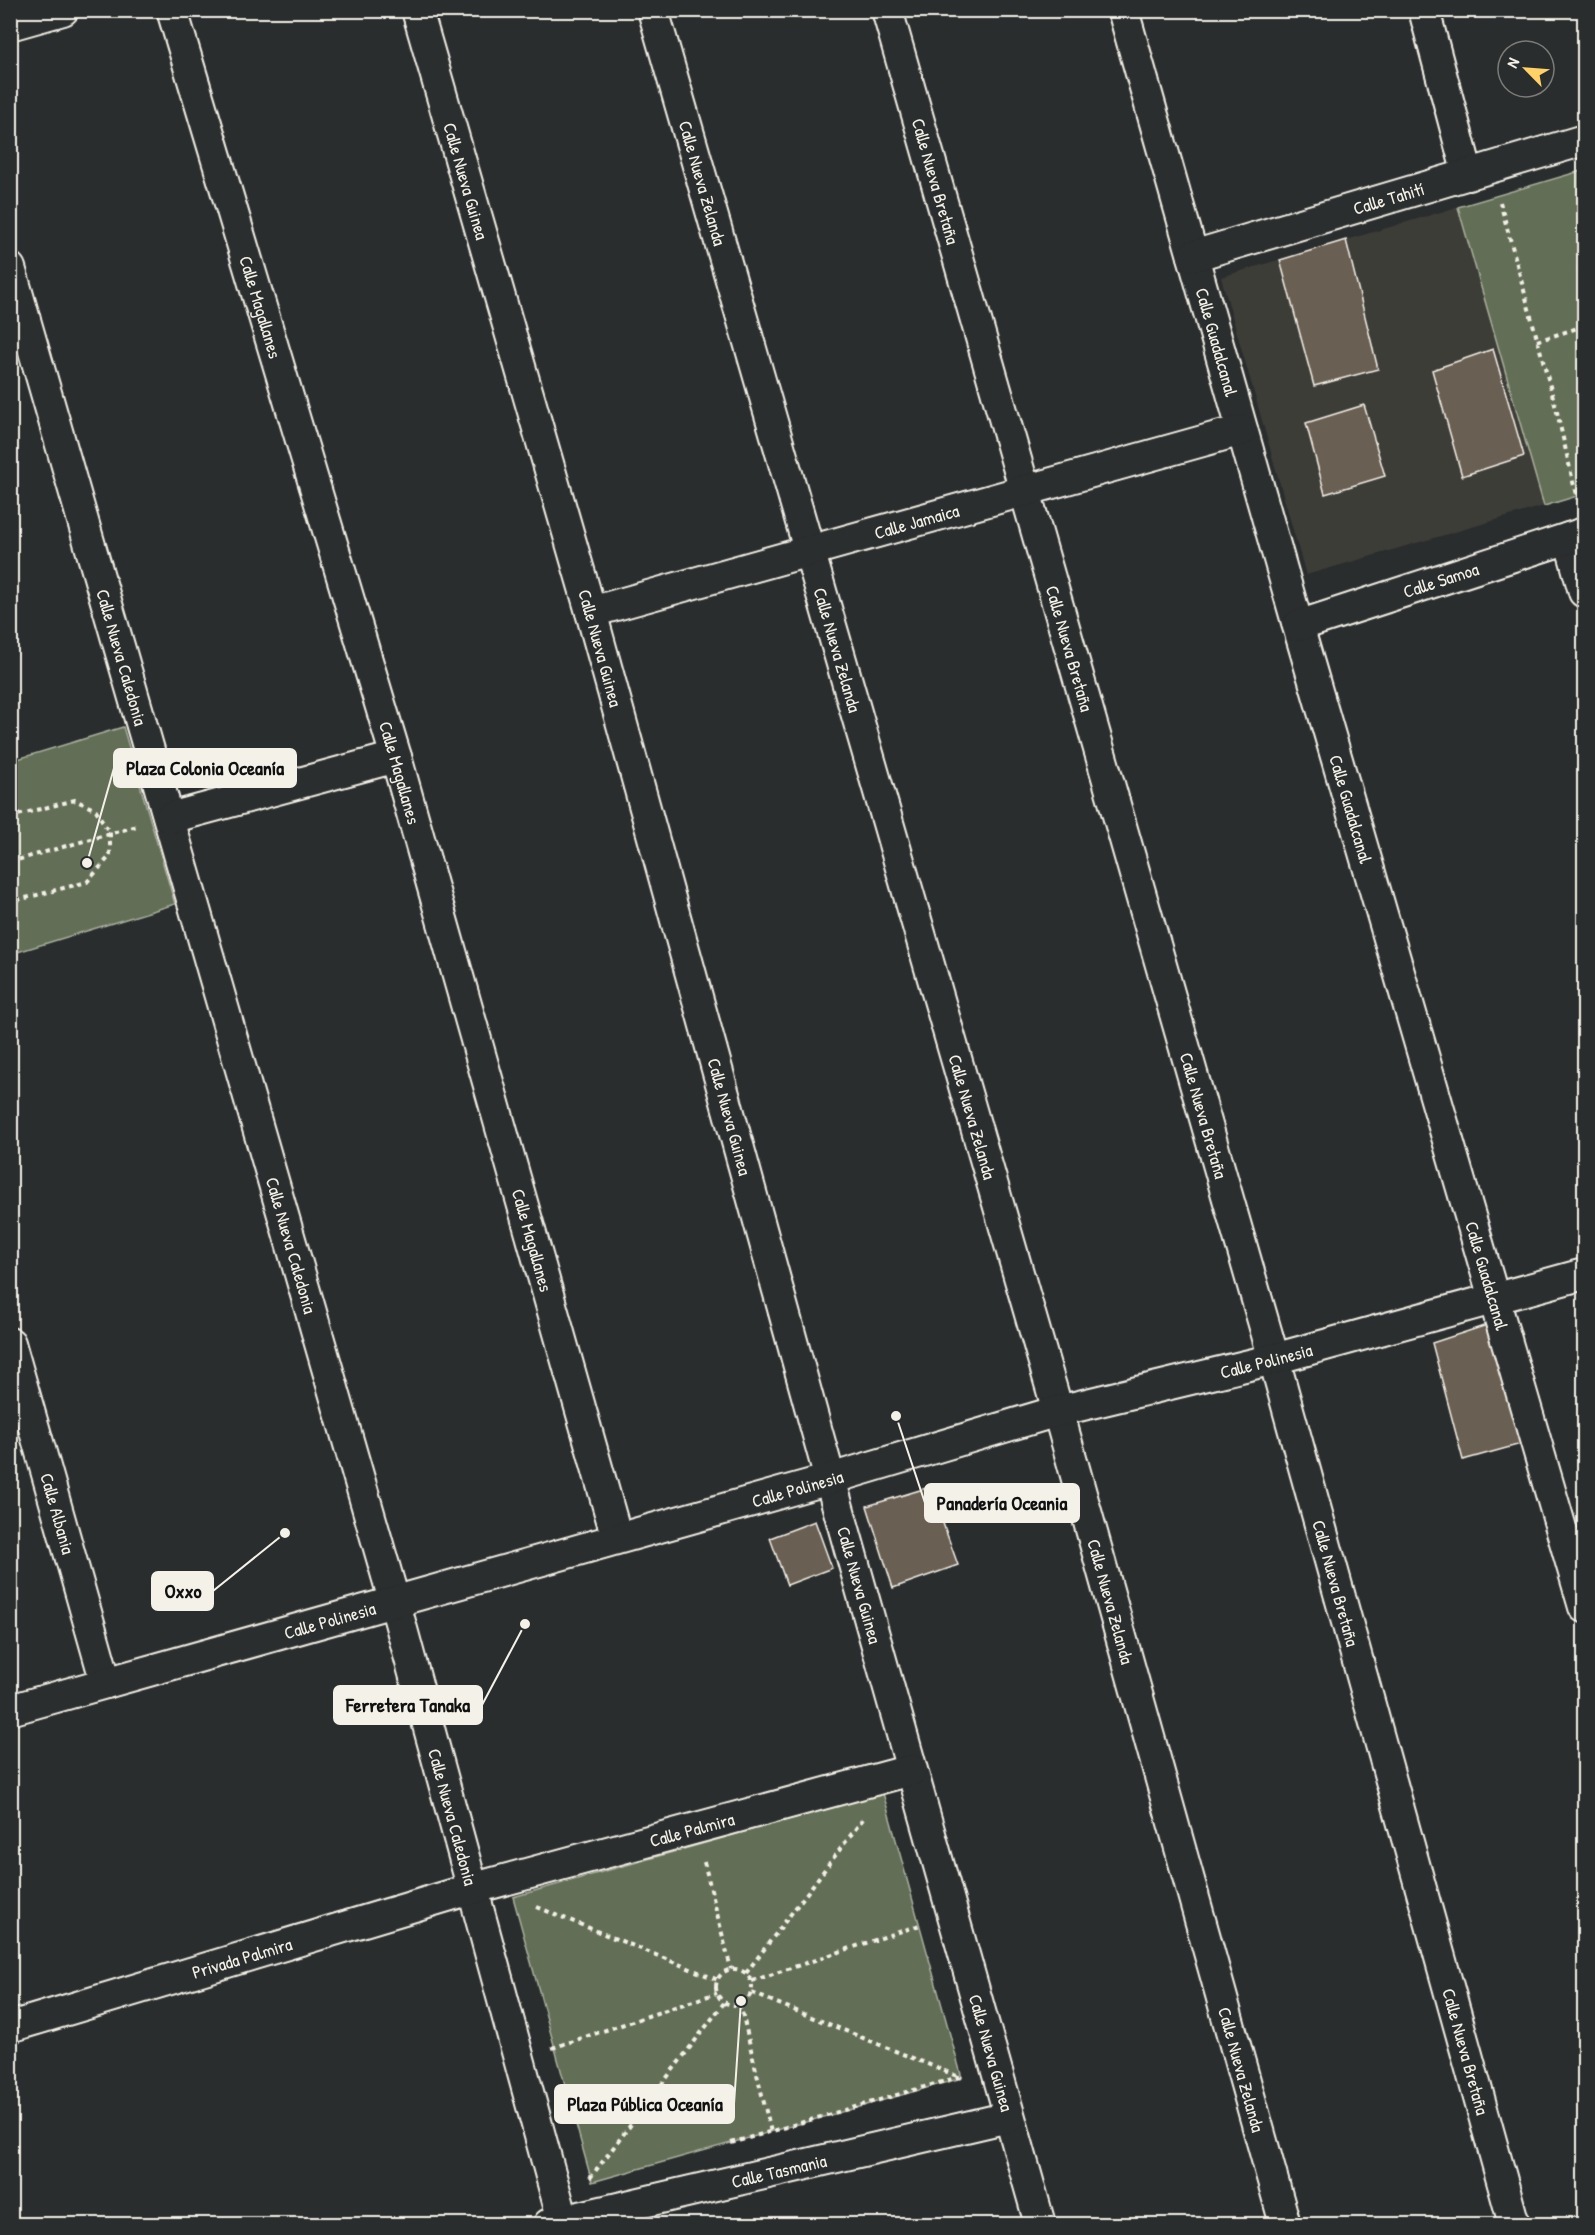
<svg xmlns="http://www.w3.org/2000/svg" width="1595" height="2235" viewBox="0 0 1595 2235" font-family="'Patrick Hand',sans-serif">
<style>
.built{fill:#3e3c39}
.green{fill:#626e56;stroke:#abb09f;stroke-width:1.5}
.building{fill:#6b5e52;stroke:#f4f1e8;stroke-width:1.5}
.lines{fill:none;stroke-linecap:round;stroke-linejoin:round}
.minor-casing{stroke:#f4f1e8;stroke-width:34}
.path{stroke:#f4f1e8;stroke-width:4;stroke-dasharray:4.5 4.5;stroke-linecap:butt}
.minor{stroke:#2a2d2e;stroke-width:30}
.labels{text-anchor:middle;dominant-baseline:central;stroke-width:6;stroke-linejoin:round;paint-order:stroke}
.street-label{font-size:18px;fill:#f4f1e8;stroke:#2a2d2e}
.leader{fill:none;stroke:#f4f1e8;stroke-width:2}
.callout-dot{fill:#f4f1e8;stroke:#2a2d2e;stroke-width:2}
.callout{fill:#f4f1e8;stroke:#f4f1e8;stroke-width:2}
.callout-label{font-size:20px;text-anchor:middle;font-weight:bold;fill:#111}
</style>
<rect width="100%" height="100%" fill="#2a2d2e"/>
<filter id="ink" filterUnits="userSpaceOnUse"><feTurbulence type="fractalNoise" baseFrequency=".0167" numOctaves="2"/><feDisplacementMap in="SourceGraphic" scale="12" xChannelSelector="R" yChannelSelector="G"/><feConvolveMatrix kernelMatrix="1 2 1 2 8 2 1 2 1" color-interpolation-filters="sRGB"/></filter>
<g filter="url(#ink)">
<!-- built -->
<path class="built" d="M1458,207L1544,506L1306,575L1221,277Z"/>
<!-- green -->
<path class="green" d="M1584,170V494L1544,506L1458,207Z
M123,727L175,904L11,954V761Z
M883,1793L962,2078L592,2182L513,1897Z"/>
<!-- building -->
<path class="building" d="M1346,240L1378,369L1314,386L1280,260Z
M1493,349L1524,456L1462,476L1432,370Z
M1364,405L1385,476L1325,494L1306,423Z
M1487,1325L1521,1444L1463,1460L1432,1343Z
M930,1487L958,1565L893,1588L867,1506Z
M815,1521L832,1568L787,1585L770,1538Z"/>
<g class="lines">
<defs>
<g id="minor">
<path id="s1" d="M172,10L396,757L617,1538"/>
<path id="s2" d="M417,10L591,612L830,1479L1040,2224"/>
<path id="s3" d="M653,10L1058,1411L1285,2224"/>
<path id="s4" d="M887,10L1274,1359L1514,2224"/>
<path id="s5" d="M1123,10L1298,626L1584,1607"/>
<path d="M1424,10L1468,175"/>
<path d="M10,25L63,10"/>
<path id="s6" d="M1193,256L1584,140"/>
<path id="s7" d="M10,268L394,1600L564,2224"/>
<path d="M1569,538L1584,592"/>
<path id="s8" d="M591,612L1242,430"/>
<path id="s9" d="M1298,626L1584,533"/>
<path d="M170,818L396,757"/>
<path id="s10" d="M10,1343L106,1683"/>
<path id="s11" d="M10,1710L830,1479L1058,1411L1274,1359L1584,1274"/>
<path id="s12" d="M10,2027L471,1889L911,1770"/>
<path id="s13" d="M549,2224L1009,2117"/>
</g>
</defs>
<!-- minor casing -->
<use href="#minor" class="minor-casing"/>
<!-- path -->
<path class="path" d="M1500,202L1557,412L1577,499
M1578,270L1584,264
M1537,341L1584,326
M10,817L75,800L96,810L110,834V856L87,882L10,902
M10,862L137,826
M704,1862L731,1969
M537,1907L718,1980
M716 1987a18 18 0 1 1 36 0a18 18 0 1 1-36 0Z
M746,1973L863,1819
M752,1981L920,1925
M752,1993L962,2078
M740,2004L771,2132
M552,2048L717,1993
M731,2143L962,2076
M590,2178L724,2003"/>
<!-- minor -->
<use href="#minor" class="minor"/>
</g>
</g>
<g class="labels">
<!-- street labels -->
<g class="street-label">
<text stroke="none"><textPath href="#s2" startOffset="178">Calle Nueva Guinea</textPath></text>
<text stroke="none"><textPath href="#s4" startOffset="178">Calle Nueva Bretaña</textPath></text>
<text stroke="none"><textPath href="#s3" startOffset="180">Calle Nueva Zelanda</textPath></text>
<text stroke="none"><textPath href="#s6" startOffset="204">Calle Tahití</textPath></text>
<text stroke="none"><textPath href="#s1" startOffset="310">Calle Magallanes</textPath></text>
<text stroke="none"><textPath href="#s5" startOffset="345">Calle Guadalcanal</textPath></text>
<text stroke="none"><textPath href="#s8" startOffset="338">Calle Jamaica</textPath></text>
<text stroke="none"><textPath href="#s9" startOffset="150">Calle Samoa</textPath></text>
<text stroke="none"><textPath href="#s2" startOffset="664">Calle Nueva Guinea</textPath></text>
<text stroke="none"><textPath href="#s4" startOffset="664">Calle Nueva Bretaña</textPath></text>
<text stroke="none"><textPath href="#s3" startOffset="666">Calle Nueva Zelanda</textPath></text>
<text stroke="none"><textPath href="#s7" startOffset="405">Calle Nueva Caledonia</textPath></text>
<text stroke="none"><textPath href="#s1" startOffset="796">Calle Magallanes</textPath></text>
<text stroke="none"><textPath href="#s5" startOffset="831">Calle Guadalcanal</textPath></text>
<text stroke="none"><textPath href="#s4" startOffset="1150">Calle Nueva Bretaña</textPath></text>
<text stroke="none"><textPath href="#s2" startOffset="1150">Calle Nueva Guinea</textPath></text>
<text stroke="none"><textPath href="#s3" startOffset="1152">Calle Nueva Zelanda</textPath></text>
<text stroke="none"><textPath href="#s1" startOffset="1282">Calle Magallanes</textPath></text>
<text stroke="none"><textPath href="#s7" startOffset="1017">Calle Nueva Caledonia</textPath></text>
<text stroke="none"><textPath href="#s5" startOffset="1317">Calle Guadalcanal</textPath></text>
<text stroke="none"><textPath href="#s11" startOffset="1304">Calle Polinesia</textPath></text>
<text stroke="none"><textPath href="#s11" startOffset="818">Calle Polinesia</textPath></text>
<text stroke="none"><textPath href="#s10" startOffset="177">Calle Albania</textPath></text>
<text stroke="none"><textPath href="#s4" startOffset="1636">Calle Nueva Bretaña</textPath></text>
<text stroke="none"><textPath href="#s2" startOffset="1636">Calle Nueva Guinea</textPath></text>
<text stroke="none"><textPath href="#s3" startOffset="1656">Calle Nueva Zelanda</textPath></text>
<text stroke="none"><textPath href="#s11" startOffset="332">Calle Polinesia</textPath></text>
<text stroke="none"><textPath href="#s7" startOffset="1611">Calle Nueva Caledonia</textPath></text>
<text stroke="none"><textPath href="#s12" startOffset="710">Calle Palmira</textPath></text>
<text stroke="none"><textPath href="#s12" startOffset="242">Privada Palmira</textPath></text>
<text stroke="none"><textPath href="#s4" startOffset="2122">Calle Nueva Bretaña</textPath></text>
<text stroke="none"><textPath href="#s2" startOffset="2122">Calle Nueva Guinea</textPath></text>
<text stroke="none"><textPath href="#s3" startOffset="2142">Calle Nueva Zelanda</textPath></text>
<text stroke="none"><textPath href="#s13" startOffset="236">Calle Tasmania</textPath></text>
</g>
</g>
<!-- callouts -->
<path class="leader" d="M87 863L114 768M896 1416L925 1503M285 1533L213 1591M525 1624L482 1705M741 2001L734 2104"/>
<g class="callout-dot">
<circle cx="87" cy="863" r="6"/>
<circle cx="896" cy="1416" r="6"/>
<circle cx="285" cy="1533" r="6"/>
<circle cx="525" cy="1624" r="6"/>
<circle cx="741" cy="2001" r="6"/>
</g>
<g class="callout">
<rect x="114" y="749" width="182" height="38" rx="6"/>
<rect x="925" y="1484" width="154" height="38" rx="6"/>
<rect x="152" y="1572" width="61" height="38" rx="6"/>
<rect x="334" y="1686" width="148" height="38" rx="6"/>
<rect x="555" y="2085" width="179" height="38" rx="6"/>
</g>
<g class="callout-label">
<text x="205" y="775">Plaza Colonia Oceanía</text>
<text x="1002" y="1510">Panadería Oceania</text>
<text x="183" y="1598">Oxxo</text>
<text x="408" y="1712">Ferretera Tanaka</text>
<text x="645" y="2111">Plaza Pública Oceanía</text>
</g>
<!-- margin -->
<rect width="1595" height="2235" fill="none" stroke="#2a2d2e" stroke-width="36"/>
<rect x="18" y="18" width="1559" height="2199" fill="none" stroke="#f4f1e8" stroke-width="2" filter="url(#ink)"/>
<!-- north arrow -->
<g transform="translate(1526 69) rotate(295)"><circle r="28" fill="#2a2d2e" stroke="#7b7b78" stroke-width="1.5"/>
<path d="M0-4.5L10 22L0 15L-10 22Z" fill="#ffd166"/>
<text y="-9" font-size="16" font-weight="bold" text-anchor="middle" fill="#f4f1e8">N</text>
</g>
</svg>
